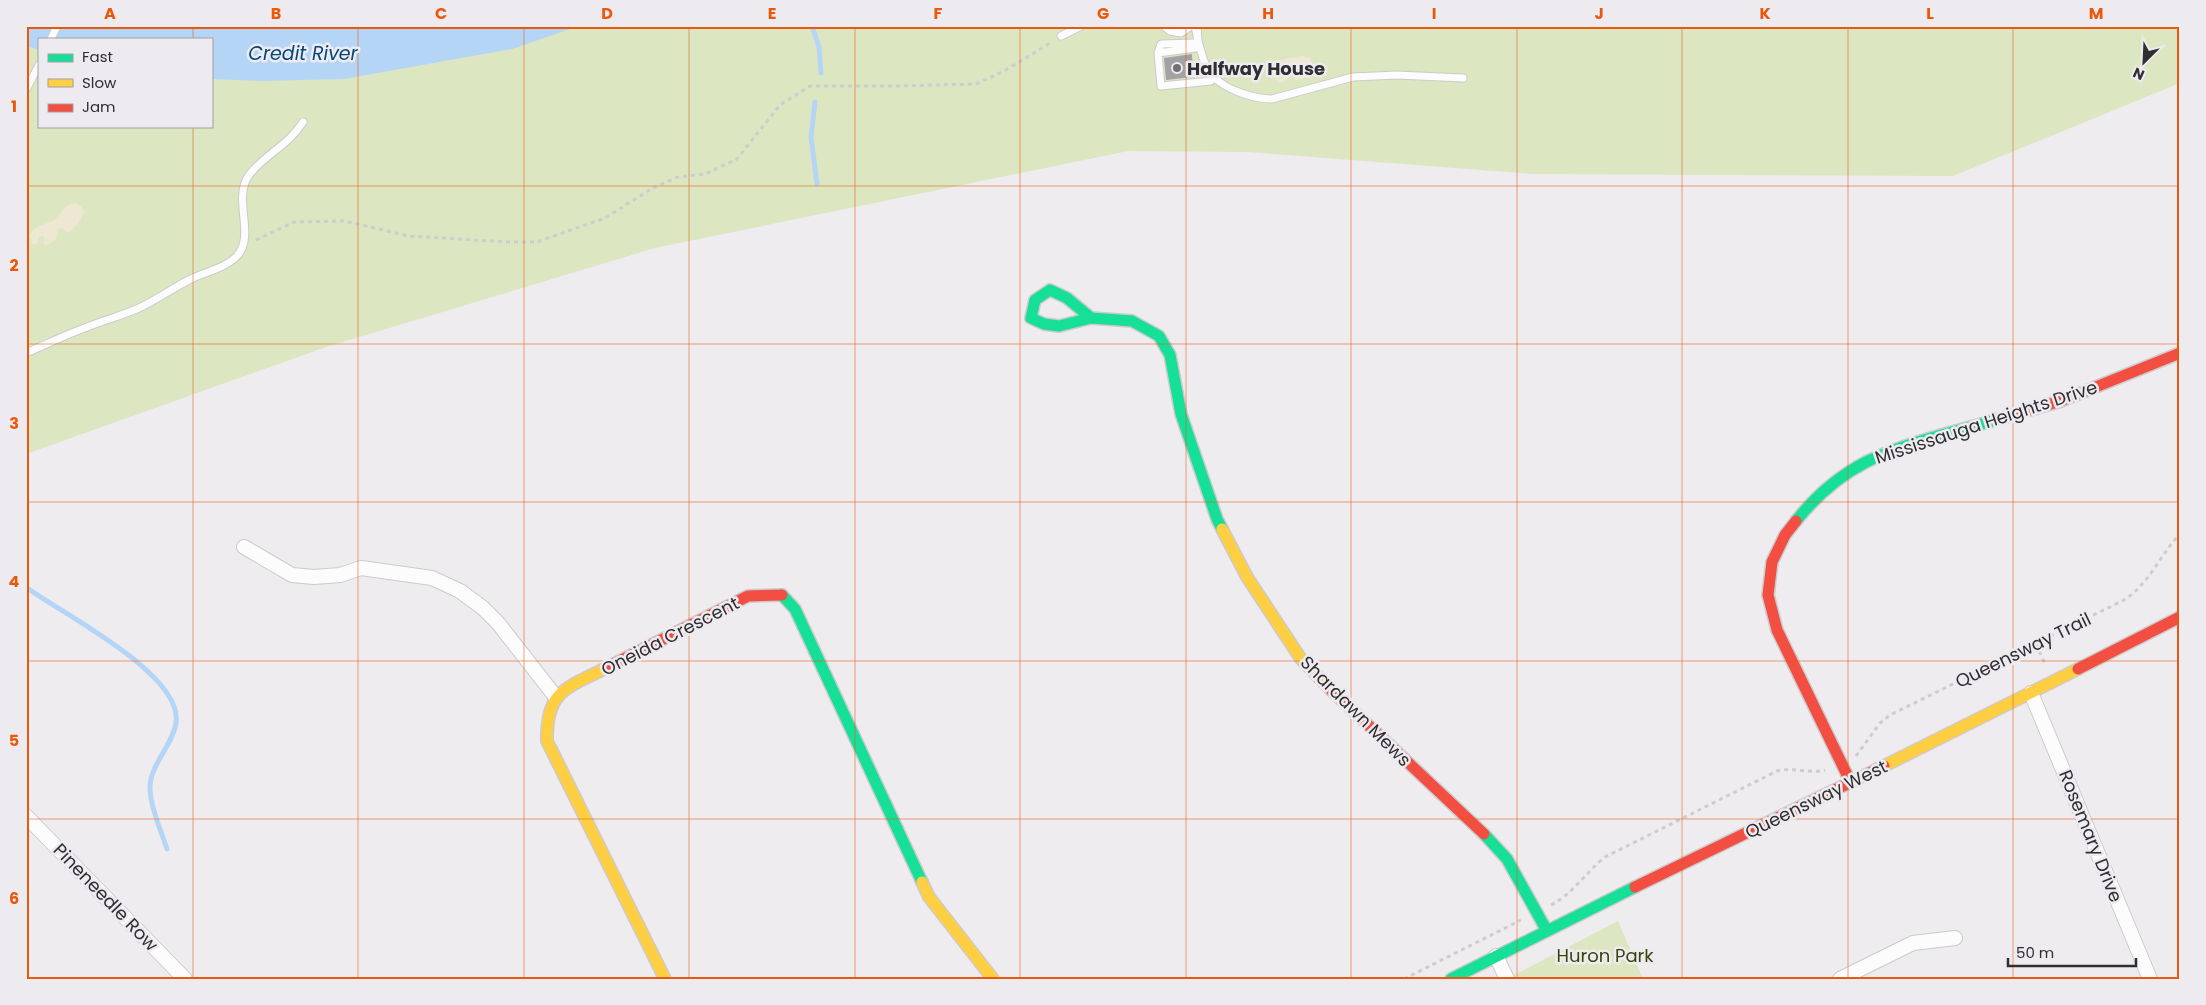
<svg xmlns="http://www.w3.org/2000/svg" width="2206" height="1005" viewBox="0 0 2206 1005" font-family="Poppins,sans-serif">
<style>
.green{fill:#dce6c1;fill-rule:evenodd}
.sand{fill:#ede7d4}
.water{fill:#b5d5f6}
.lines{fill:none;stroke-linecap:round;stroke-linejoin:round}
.stream{stroke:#b5d5f6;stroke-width:5}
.building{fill:#a2a1a3}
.lane-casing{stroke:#cccacc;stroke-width:9}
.street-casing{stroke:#cccacc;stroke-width:16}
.fast-casing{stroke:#cccacc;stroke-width:14}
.slow-casing{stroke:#cccacc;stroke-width:14}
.jam-casing{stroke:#cccacc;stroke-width:14}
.path{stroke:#cecdce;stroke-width:3;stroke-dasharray:4 4;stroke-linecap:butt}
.lane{stroke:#fcfcfd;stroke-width:7}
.street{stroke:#fcfcfd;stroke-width:14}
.fast{stroke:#16e098;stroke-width:11}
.slow{stroke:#ffcf43;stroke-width:11}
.jam{stroke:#f24e42;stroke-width:11}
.grid{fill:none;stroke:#e8590c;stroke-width:1;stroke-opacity:0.55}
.poi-dot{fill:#727073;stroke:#eeebf0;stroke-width:2}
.labels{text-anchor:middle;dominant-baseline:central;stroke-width:5;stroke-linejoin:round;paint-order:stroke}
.poi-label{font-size:18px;font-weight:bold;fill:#2f2e30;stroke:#eeebf0;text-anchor:start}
.street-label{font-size:18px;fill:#2f2e30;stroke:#eeebf0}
.park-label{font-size:18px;fill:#37430a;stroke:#eeebf0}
.water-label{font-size:19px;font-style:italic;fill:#02487a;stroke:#eeebf0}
.neatline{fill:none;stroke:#e8590c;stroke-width:2}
.grid-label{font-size:16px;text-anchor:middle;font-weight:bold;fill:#e8590c}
</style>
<rect width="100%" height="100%" fill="#eeecef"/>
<!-- green -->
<path class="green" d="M26,26H2180V83L1953,176L1533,174L1248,152L1128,151L655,248L326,347L26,454ZM39,39H211V126H39Z
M1618,921L1643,979H1507Z"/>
<!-- sand -->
<path class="sand" d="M1302,56L1310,58C1317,69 1308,81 1295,80L1292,74L1286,81L1279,83L1273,78L1277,72L1270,73L1268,72V66L1275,61Z
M75,203L81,206L84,212L78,224L68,233L62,228L58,229L56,239L48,245L43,244L45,238L42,236L39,237L37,245L32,244L30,236C34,223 47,226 56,218C62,212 66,204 75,203Z"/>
<!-- water -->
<path class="water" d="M26,26H579L512,49L344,79L261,81L211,79V39H39V50L26,46Z"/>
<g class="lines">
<!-- stream -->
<path class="stream" d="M812,26L819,47L821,73
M815,102L811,137L817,184
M26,587C60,613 184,674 176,723C173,743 155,760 151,779C146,797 161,831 167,849"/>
</g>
<!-- building -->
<path class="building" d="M1192,54L1193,77L1166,80L1164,58Z"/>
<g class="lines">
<defs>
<path id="lane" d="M1164,26L1170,31L1181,33L1191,26
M1195,26L1198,41L1197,26
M1061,36L1081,26
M51,39L57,26
M1198,41C1202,54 1204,67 1214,77C1226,90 1254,99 1272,99L1353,77L1397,75L1463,78
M1159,50L1161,44L1194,43L1195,48L1158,53L1161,86L1211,81L1214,77
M26,90L39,65
M26,353C45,345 63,336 82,329C101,321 121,316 139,308C158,299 174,287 193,278C206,272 227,267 237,256C256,235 232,199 249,175C264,155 289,145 303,122"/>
<path id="street" d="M244,547L292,575L314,577L340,575L361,568L432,578L460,591L483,608L498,623L555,696
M2031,693L2150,979
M26,816L185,979
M1496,956L1507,979
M1840,979L1913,943L1955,938"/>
<path id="fast" d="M1091,318L1067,298L1050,290L1035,300L1031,318L1044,324L1059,326L1091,318L1132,321L1159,336L1170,355L1181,414L1217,519L1222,529
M1796,521C1815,497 1839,476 1866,462C1908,441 1964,430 2009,416
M782,595L795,609L922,882
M1484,834L1507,859L1547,931
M1451,979L1635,887"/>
<path id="slow" d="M1222,529L1247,577L1301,659L1331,690
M608,667C568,688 546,689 547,741L665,979
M1884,766L2078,669
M922,882L929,897L993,979"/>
<path id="jam" d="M2009,416L2061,401L2180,353
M1796,521L1785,535L1772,562L1768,595L1777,630L1851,783
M608,667L748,596L782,595
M2078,669L2180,617
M1331,690L1484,834
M1635,887L1884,766"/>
</defs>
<!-- lane casing -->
<use href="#lane" class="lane-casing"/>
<!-- street casing -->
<use href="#street" class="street-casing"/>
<!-- fast casing -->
<use href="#fast" class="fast-casing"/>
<!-- slow casing -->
<use href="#slow" class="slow-casing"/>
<!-- jam casing -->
<use href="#jam" class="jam-casing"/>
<!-- path -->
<path class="path" d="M256,240L294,222L345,221L408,236L509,242H537L605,218L653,188L678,177L705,174L737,159L780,105L810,86H896L976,84L1004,71L1052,42
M2036,644L2046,666
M1856,756L1880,723L1890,715L2126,599C2150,582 2160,555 2180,534
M1551,905C1573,894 1586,872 1605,857L1777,771C1793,767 1809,774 1825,770
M1404,979L1521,920"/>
<!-- lane -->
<use href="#lane" class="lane"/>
<!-- street -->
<use href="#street" class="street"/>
<!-- fast -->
<use href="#fast" class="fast"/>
<!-- slow -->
<use href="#slow" class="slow"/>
<!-- jam -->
<use href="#jam" class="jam"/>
</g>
<!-- grid -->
<path class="grid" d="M193,26V39M358,26V979M524,26V979M689,26V979M855,26V979M1020,26V979M1186,26V979M1351,26V979M1517,26V979M1682,26V979M1848,26V979M2013,26V979M193,126V979M26,186H2180M26,344H2180M26,502H2180M26,661H2180M26,819H2180"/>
<!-- markers -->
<circle class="poi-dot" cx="1177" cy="68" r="5"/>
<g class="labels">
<!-- poi labels -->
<g class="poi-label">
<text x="1187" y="68">Halfway House</text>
</g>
<!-- street labels -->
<g class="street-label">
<text transform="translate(1986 422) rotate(-18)">Mississauga Heights Drive</text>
<text transform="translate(670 636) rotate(-27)">Oneida Crescent</text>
<text transform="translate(2023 650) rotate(-26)">Queensway Trail</text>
<text transform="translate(1356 711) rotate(45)">Shardawn Mews</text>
<text transform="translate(1816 799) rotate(-26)">Queensway West</text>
<text transform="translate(2091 836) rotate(68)">Rosemary Drive</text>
<text transform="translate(106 897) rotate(46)">Pineneedle Row</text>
</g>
<!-- park labels -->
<g class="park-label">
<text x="1605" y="955">Huron Park</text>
</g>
<!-- water labels -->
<g class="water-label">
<text x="303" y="53">Credit River</text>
</g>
</g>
<!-- border -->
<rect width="2206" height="1005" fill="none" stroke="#eeebf0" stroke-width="55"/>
<!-- legend -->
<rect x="38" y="38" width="175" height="90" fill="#eeebf0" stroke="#a29fa3"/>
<rect x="48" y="54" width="25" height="8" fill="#16e098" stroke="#a29fa3"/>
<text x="82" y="62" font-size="15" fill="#2f2e30">Fast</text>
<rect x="48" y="79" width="25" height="8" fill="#ffcf43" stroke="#a29fa3"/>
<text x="82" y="88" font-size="15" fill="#2f2e30">Slow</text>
<rect x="48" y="104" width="25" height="8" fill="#f24e42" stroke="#a29fa3"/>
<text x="82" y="112" font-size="15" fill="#2f2e30">Jam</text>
<!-- north arrow -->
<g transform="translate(2144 62) rotate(204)" stroke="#eeebf0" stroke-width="4" paint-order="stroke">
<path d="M0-4L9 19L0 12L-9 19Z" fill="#2f2e30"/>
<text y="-8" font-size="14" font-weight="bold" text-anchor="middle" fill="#2f2e30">N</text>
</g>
<!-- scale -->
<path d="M2008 958v8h128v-8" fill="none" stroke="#2f2e30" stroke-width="2.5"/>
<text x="2016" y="958" font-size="15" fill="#2f2e30" stroke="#eeebf0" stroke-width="4" paint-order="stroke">50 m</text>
<rect x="28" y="28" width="2150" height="950" class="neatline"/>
<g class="grid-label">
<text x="110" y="19">A</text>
<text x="276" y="19">B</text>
<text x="441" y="19">C</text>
<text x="607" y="19">D</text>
<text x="772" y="19">E</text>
<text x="938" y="19">F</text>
<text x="1103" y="19">G</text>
<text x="1268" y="19">H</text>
<text x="1434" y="19">I</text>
<text x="1599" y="19">J</text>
<text x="1765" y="19">K</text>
<text x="1930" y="19">L</text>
<text x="2096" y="19">M</text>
<text x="14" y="112">1</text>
<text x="14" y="271">2</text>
<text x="14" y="429">3</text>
<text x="14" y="587">4</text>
<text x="14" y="746">5</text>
<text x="14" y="904">6</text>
</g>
</svg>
